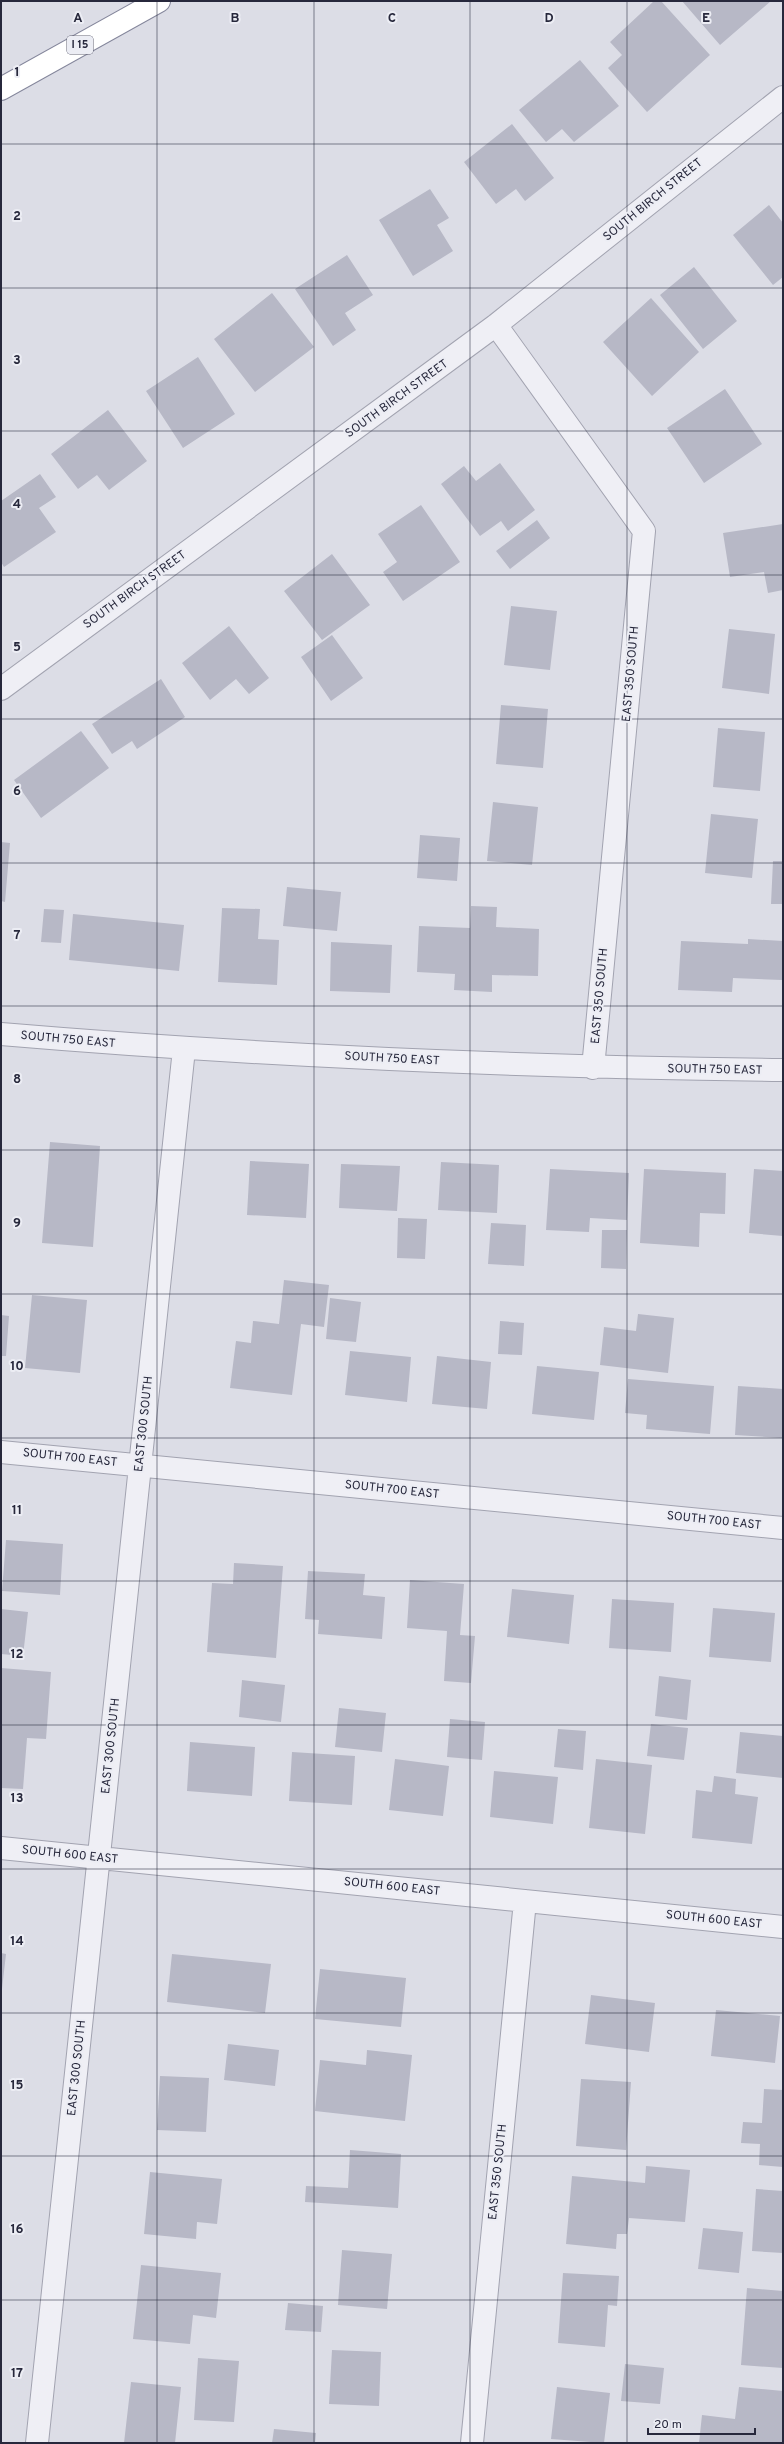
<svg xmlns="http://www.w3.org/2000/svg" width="784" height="2444" viewBox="0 0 784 2444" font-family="Overpass,sans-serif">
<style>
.building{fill:#b7b8c6}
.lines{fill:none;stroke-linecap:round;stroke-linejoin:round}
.minor-casing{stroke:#a2a3b0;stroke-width:24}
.highway-casing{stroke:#85879c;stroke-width:24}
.minor{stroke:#efeff5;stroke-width:22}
.highway{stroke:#fff;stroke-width:22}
.grid{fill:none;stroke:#27283c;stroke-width:1;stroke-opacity:0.55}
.labels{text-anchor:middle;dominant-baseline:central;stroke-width:4;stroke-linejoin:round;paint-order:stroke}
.shield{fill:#ecedf4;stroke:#626373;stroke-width:1}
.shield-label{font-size:11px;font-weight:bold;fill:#27283c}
.street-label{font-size:12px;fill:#27283c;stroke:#ecedf4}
.grid-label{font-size:13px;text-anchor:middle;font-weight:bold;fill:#27283c;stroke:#ecedf4;stroke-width:4;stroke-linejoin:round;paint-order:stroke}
</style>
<rect width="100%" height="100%" fill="#dcdde6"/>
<!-- building -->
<path class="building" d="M654,1H661L710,55L647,112L608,68L622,55L610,42Z
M682,1H771L720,45Z
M580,60L619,106L574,142L562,129L546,142L519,110Z
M512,124L554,178L525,201L516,189L496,204L464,162Z
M430,189L449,218L437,225L453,251L413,276L379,220Z
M769,205L783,223V277L773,285L733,235Z
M347,255L373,295L345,313L356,330L333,346L295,289Z
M694,267L737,321L703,349L660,295Z
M272,293L314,347L255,392L214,339Z
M651,298L699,352L652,396L603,342Z
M198,357L235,414L183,448L146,391Z
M725,389L762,444L704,483L667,428Z
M108,410L147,461L109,490L97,475L78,489L51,454Z
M500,463L535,510L508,531L501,521L480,536L441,484L464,466L476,481Z
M40,474L56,497L39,508L56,532L4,567L1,562V501Z
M421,505L460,562L403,601L383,572L397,562L378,534Z
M537,520L550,538L510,569L496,551Z
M783,524V590L768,593L764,572L730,577L723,533Z
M332,554L370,605L322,640L284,591Z
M511,606L557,611L550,670L504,665Z
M229,626L269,678L249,694L236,679L210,700L182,663Z
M729,629L775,634L769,694L722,688Z
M332,635L363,678L331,701L301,657Z
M161,679L185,717L137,749L132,741L112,754L92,724Z
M501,705L548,709L543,768L496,764Z
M718,728L765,732L760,791L713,787Z
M81,731L109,768L41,818L14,780Z
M493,802L538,807L532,865L487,861Z
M711,814L758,819L752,878L705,873Z
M420,835L460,838L457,881L417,878Z
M1,842L10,843L5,902L1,901Z
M773,861H783V904H771Z
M287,887L341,892L337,931L283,926Z
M471,906L497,907L496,927L539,929L538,976L492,975V992L454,990L455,974L417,972L419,926L470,928Z
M222,908L260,909L258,939L279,940L277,985L218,982Z
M44,909L64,910L61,943L41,942Z
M73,914L184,925L179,971L69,960Z
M748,939L783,941L782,980L733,978L732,992L678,990L681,941L748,944Z
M331,942L392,945L390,993L330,991Z
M50,1142L100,1146L93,1247L42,1243Z
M250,1161L309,1164L306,1218L247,1215Z
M441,1162L499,1165L497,1213L438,1210Z
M341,1164L400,1166L397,1211L339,1208Z
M550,1169L629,1173L627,1220L590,1218L589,1232L546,1230Z
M644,1169L726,1173L725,1214L700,1213L699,1247L640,1243Z
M754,1169L783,1171V1236L749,1233Z
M398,1218L427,1219L425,1259L397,1258Z
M491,1223L526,1225L524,1266L488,1264Z
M602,1230H627L626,1269L601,1268Z
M284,1280L329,1285L324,1327L301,1324L292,1395L230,1388L236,1341L251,1343L253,1321L279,1324Z
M32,1295L87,1300L80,1373L25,1368Z
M330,1298L361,1302L356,1342L326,1339Z
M638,1314L674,1318L668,1373L600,1365L604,1327L636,1331Z
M1,1315L9,1316L6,1356H1Z
M500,1321L524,1323L522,1355L498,1354Z
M350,1351L411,1357L407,1402L345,1395Z
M437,1356L491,1362L487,1409L432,1404Z
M537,1366L599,1372L594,1420L532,1414Z
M628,1379L714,1386L710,1434L646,1429L647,1415L625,1413Z
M738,1386L783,1389V1438L735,1435Z
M6,1540L63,1544L60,1595L2,1591Z
M234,1563L283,1566L276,1658L207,1652L212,1583L233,1584Z
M308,1571L365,1574L363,1595L385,1597L382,1639L318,1634L319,1620L305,1619Z
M410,1580L464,1584L460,1635L475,1636L471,1683L444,1681L447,1631L407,1628Z
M512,1589L574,1595L569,1644L507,1637Z
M612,1599L674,1603L671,1652L609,1648Z
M713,1608L775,1613L771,1662L709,1657Z
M1,1609L28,1612L23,1656L1,1654Z
M1,1668L51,1672L46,1739L27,1738L23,1789L1,1788Z
M659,1676L691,1680L687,1720L655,1716Z
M242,1680L285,1685L281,1722L239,1717Z
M339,1708L386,1713L382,1752L335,1747Z
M450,1719L485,1722L482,1760L447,1757Z
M651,1724L688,1728L684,1760L647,1756Z
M558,1729L586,1731L583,1770L554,1767Z
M740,1732L783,1736V1778L736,1773Z
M190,1742L255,1747L252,1796L187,1791Z
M292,1752L355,1756L352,1805L289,1801Z
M395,1759L449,1766L443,1816L389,1810Z
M596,1759L652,1765L645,1834L589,1828Z
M494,1771L558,1777L553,1824L490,1817Z
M714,1776L736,1779L735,1794L758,1797L752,1844L692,1838L696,1790L712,1792Z
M1,1953L6,1954L2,1989H1Z
M172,1954L271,1964L265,2013L167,2002Z
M320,1969L406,1978L401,2027L315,2019Z
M591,1995L655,2003L649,2052L585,2044Z
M716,2010L780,2016L775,2063L711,2056Z
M228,2044L279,2050L275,2086L224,2080Z
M367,2050L412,2055L405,2121L315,2111L320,2060L366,2065Z
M160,2076L209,2078L206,2132L157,2130Z
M581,2079L631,2082L626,2150L576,2146Z
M764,2089L783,2090V2167L759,2165L760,2144L741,2143L743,2122L762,2123Z
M350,2150L401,2154L398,2208L305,2202L306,2186L348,2188Z
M646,2166L690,2170L685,2222L629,2218L627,2234H617L616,2249L566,2244L572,2176L645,2183Z
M150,2172L222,2179L217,2224L197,2222L196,2239L144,2234Z
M756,2189L783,2191V2253L752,2251Z
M703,2228L743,2232L739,2273L698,2269Z
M342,2250L392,2254L387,2309L338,2305Z
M141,2265L221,2273L216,2318L193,2315L190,2344L133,2339Z
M563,2273L619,2276L617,2306L608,2305L605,2347L558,2343Z
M747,2288L783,2291V2368L741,2365Z
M288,2303L323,2306L321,2332L285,2330Z
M332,2350L381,2352L379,2406L329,2404Z
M198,2358L239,2361L234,2422L194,2420Z
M625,2364L664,2368L660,2404L621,2401Z
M131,2382L181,2387L175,2443H124Z
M557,2387L610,2393L604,2443L551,2439Z
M739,2387L783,2391L782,2443H699L702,2415L735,2419Z
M274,2429L316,2433L315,2443H272Z"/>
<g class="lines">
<defs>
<path id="minor" d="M496,325L644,531L593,1068
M1,689L496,325L783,97
M1,1034C261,1056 522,1067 783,1070
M1,1452L783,1528
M1,1848L783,1927
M37,2443L184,1049
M472,2443L525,1901"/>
<path id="highway" d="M1,89L159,1"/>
</defs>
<!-- minor casing -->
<use href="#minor" class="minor-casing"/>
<!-- highway casing -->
<use href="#highway" class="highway-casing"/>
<!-- minor -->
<use href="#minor" class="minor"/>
<!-- highway -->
<use href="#highway" class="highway"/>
</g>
<!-- grid -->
<path class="grid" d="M157,1V2443M314,1V2443M470,1V2443M627,1V2443M1,144H783M1,288H783M1,431H783M1,575H783M1,719H783M1,863H783M1,1006H783M1,1150H783M1,1294H783M1,1438H783M1,1581H783M1,1725H783M1,1869H783M1,2013H783M1,2156H783M1,2300H783"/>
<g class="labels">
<!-- shield labels -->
<rect class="shield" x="67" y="36" width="26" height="18" rx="3"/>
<g class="shield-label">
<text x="80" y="45">I 15</text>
</g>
<!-- street labels -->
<g class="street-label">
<text transform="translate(653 200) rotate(-39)">SOUTH BIRCH STREET</text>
<text transform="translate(397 399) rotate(-36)">SOUTH BIRCH STREET</text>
<text transform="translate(135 590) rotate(-36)">SOUTH BIRCH STREET</text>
<text transform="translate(631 674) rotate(-85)">EAST 350 SOUTH</text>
<text transform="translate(600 996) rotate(-85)">EAST 350 SOUTH</text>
<text transform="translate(68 1040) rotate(5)">SOUTH 750 EAST</text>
<text transform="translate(392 1059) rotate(3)">SOUTH 750 EAST</text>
<text transform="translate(715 1070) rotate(1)">SOUTH 750 EAST</text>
<text transform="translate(144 1424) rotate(-84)">EAST 300 SOUTH</text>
<text transform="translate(70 1458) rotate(6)">SOUTH 700 EAST</text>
<text transform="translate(392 1490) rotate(6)">SOUTH 700 EAST</text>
<text transform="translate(714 1521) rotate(6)">SOUTH 700 EAST</text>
<text transform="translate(111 1746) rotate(-84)">EAST 300 SOUTH</text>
<text transform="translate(70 1855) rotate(6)">SOUTH 600 EAST</text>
<text transform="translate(392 1887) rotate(6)">SOUTH 600 EAST</text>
<text transform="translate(714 1920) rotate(6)">SOUTH 600 EAST</text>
<text transform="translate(77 2068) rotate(-84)">EAST 300 SOUTH</text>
<text transform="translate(498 2172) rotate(-84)">EAST 350 SOUTH</text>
</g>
</g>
<g class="grid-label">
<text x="78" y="22">A</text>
<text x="235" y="22">B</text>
<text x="392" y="22">C</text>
<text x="549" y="22">D</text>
<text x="706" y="22">E</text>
<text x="17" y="76">1</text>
<text x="17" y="220">2</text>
<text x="17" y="364">3</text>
<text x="17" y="508">4</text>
<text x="17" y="651">5</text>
<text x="17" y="795">6</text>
<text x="17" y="939">7</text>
<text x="17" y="1083">8</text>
<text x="17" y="1227">9</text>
<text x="17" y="1370">10</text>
<text x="17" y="1514">11</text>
<text x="17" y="1658">12</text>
<text x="17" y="1802">13</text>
<text x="17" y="1945">14</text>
<text x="17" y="2089">15</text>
<text x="17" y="2233">16</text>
<text x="17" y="2377">17</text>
</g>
<!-- border -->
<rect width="784" height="2444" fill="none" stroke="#27283c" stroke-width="4"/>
<!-- scale -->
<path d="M648 2428v6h107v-6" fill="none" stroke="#27283c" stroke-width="2"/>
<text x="654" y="2428" font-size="12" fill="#27283c" stroke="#ecedf4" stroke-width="3" paint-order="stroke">20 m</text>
</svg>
